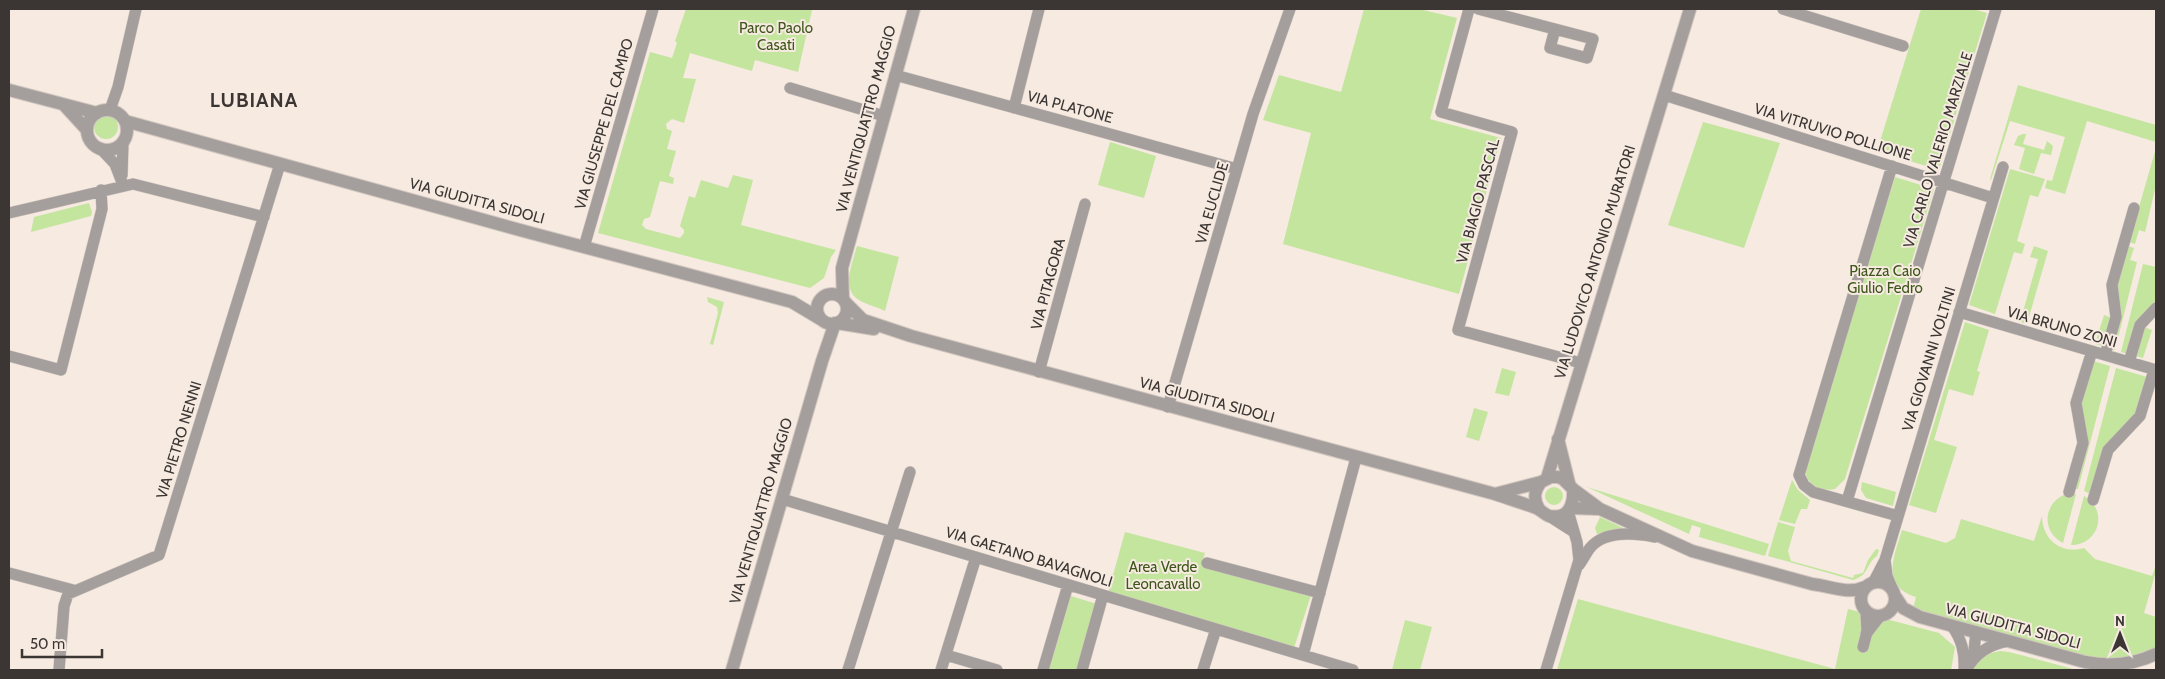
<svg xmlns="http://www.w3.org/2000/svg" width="2165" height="679" viewBox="0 0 2165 679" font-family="Cabin,sans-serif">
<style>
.green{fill:#c3e59e}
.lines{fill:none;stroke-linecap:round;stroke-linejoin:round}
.minor-casing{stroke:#d1c6be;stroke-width:12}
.tertiary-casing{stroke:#d1c6be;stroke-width:14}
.minor{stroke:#a49e9d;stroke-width:11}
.tertiary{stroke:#a49e9d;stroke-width:12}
.labels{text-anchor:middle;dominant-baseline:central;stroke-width:4;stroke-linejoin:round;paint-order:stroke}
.park-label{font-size:15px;fill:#3e561b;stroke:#f6eae1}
.street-label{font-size:15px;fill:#3b3633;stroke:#f6eae1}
.district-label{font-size:20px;font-weight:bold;letter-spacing:1px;fill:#3b3633;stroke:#f6eae1}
</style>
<rect width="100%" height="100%" fill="#f6eae1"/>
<!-- green -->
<path class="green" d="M686,9L812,10L798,72L755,60L752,71L690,53L683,78L696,79L684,123L672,119L666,124L667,129L672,131L667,149L676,151L669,176L674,178L673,184L660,181L650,217L644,219L642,225L646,229L680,238L684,233V230L680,226L689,196L695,198L701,180L728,188L733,175L753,180L741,225L836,250L831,257L824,278L810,288L598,233L650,52L672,58L677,43L675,41Z
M1364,9H1419L1457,18L1430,119L1501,138L1459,294L1283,244L1311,133L1263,120L1279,75L1341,92Z
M1921,9H1973L1987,13L1939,170L1877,151Z
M2018,85L2156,125V142L2087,121L2065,194L2045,188L2047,180L2052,181L2065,137L2010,121L1991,180L1990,179Z
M94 127a12 12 0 1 1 24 0a12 12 0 1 1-24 0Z
M1703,122L1780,143L1744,248L1668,225Z
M2023,134H2026L2023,144L2044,150L2047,141L2053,146L2051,155L2041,153L2034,174L2019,169L2025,148L2014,145L2018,136Z
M1110,142L1156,156L1144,198L1098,185Z
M2156,148V185L2145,232L2139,230L2135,244L2129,242Z
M2010,169L2045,179L2038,197L2030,195L2017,241L2025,244L2022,254L2014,252L1995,314L1969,305Z
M1895,177L1934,189L1845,479L1835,489C1820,492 1803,484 1806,467Z
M89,203L92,212L91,216L31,232L34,217Z
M857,246L899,257L885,311C878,307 861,303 856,298C842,286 853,261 857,246Z
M2034,246L2048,251L2027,324L2020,322L2038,259L2030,257Z
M2128,246L2134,248L2130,260L2137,262L2115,350L2111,349L2116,286Z
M2143,264L2156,267V301L2137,322L2128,354L2121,352Z
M707,297L724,302L713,345L710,344L718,313L717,307L708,302Z
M2104,315L2112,318L2103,346L2095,344Z
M1965,322L1989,330L1977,371L1980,372L1973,396L1949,389L1934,440L1957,447L1936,513L1909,505Z
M2144,327L2152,330L2143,358L2136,356Z
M2093,361L2110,366L2078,489H2074L2081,402Z
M1502,368L1516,372L1509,396L1495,393Z
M2116,368L2147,377L2136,414L2104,449L2091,494L2084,491Z
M1474,408L1488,412L1479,441L1466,437Z
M1792,480L1798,490L1810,500L1807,509H1801L1795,524L1779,520Z
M1862,482L1896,492L1893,506L1866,498L1861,490Z
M1587,487L1769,544L1765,556L1699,537L1701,528L1692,525L1689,534Z
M1545 496a9 9 0 1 1 18 0a9 9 0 1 1-18 0Z
M2066,494H2076L2063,543C2041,532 2043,503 2066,494Z
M2084,496C2109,510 2099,545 2071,545Z
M2042,516C2042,539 2061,555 2084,548L2095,559L2152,576L2156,565V571L2144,613L2156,617V648C2135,657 2117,659 2093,658L1913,609L1916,597C1880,585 1894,557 1902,530L1946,543L1955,538L1961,519L2034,541Z
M1600,517L1623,528L1624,529L1598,537L1595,528Z
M1778,522L1795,527L1788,551L1791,561L1853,578L1854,575L1863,573L1868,560L1876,549L1879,550L1877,556C1866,563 1870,575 1853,580L1768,556Z
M1125,532L1205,553L1201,565L1311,595L1294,648L1108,593Z
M1071,596L1097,604L1078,670H1049Z
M1578,599L1835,669L1848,609L1939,633L1955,647L1951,670H1557Z
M1405,620L1432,627L1420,670H1392Z
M2000,651L2009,652L2077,670H1973C1979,659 1987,653 2000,651Z"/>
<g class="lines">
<defs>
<path id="minor" d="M1469,9L1441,112L1512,132L1458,330L1581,363
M1478,9L1593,39L1587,58L1550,48L1555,29
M1783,9L1903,46
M895,75L1237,169
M790,88L884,116
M1664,95L1993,198
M1014,108L1039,9
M110,110L118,87L136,9
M100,148L115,164L123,185
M1892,166L1799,475L1804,485L1813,492L1898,516
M122,175L123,142
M9,213L133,184L264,217
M584,247L653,9
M1959,312L2156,370
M2105,355L2116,317L2112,285L2134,208
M9,356L61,370L102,209L101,190
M2129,362L2140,325L2156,308
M1039,372L1085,204
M1168,407L1253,114L1290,9
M2069,492L2083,443L2076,403L2092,351
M782,499L1353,670
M2093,500L2108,450L2140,416L2154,370
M1847,501L1996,9
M1549,516L1574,532
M1885,560L1887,576L1892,588
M1207,563L1320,593
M1579,565C1583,560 1586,553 1590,548C1605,530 1634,533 1655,537
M9,573L73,590
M1873,583L1885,560L2003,167
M1952,626C1962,640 1965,653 1964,670
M1866,634L1880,616
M1863,647L1867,632L1866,612
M946,655L997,670
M1303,655L1356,458
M1970,659L1974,651L1976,632
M59,670L64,606L68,594L159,555L280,164
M848,670L910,472
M941,670L976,557
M1043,670L1068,585
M1082,670L1103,595
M1203,670L1216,629
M1546,670L1579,560L1577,542L1568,511
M1966,670C1976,653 1988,645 2008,641"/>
<path id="tertiary" d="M9,90L97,113
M64,105L87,130
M87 130a20 20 0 1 1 40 0a20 20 0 1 1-40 0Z
M125,121L531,233L792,302L822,320
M817 309a15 15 0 1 1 30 0a15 15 0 1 1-30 0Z
M843,299L842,268L914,9
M846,303L863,320L911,336L1495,494C1509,499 1523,503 1536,508C1541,510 1544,514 1549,516C1569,520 1574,504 1573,489
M837,323L874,329
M1558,439L1569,483
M1547,478L1690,9
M1495,494L1541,482L1551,477H1558L1563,479L1573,489L1600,509L1692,551L1812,584C1830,586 1848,595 1865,587
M1571,508L1600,509
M1539,509C1533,499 1534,491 1541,482
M1861 599a17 17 0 1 1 34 0a17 17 0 1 1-34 0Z
M1895,596L1903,608L1920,617L2085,662C2110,667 2133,665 2156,654
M732,670L822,361L835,323"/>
</defs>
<!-- minor casing -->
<use href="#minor" class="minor-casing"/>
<!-- tertiary casing -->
<use href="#tertiary" class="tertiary-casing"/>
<!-- minor -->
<use href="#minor" class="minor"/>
<!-- tertiary -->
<use href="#tertiary" class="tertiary"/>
</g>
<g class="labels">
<!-- park labels -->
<g class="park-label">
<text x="776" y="28">Parco Paolo<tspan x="776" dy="17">Casati</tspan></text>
<text x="1885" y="271">Piazza Caio<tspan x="1885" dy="17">Giulio Fedro</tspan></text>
<text x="1163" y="567">Area Verde<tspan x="1163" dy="17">Leoncavallo</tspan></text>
</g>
<!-- street labels -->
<g class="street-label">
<text transform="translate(1070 107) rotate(15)">VIA PLATONE</text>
<text transform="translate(866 119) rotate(-75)">VIA VENTIQUATTRO MAGGIO</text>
<text transform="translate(604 124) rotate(-74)">VIA GIUSEPPE DEL CAMPO</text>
<text transform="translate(1833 132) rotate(17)">VIA VITRUVIO POLLIONE</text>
<text transform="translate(1938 150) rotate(-73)">VIA CARLO VALERIO MARZIALE</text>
<text transform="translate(477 201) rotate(15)">VIA GIUDITTA SIDOLI</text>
<text transform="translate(1478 201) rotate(-75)">VIA BIAGIO PASCAL</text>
<text transform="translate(1212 203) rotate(-74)">VIA EUCLIDE</text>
<text transform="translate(1595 262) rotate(-73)">VIA LUDOVICO ANTONIO MURATORI</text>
<text transform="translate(1048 284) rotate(-75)">VIA PITAGORA</text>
<text transform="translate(2062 327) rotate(16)">VIA BRUNO ZONI</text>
<text transform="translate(1929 359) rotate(-73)">VIA GIOVANNI VOLTINI</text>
<text transform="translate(1207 400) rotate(15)">VIA GIUDITTA SIDOLI</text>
<text transform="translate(179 440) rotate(-73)">VIA PIETRO NENNI</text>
<text transform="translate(761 511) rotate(-74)">VIA VENTIQUATTRO MAGGIO</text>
<text transform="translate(1029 557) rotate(17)">VIA GAETANO BAVAGNOLI</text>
<text transform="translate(2013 626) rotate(15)">VIA GIUDITTA SIDOLI</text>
</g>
<!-- district labels -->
<g class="district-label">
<text x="254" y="100">LUBIANA</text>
</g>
</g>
<!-- border -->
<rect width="2165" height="679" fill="none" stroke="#3b3633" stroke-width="20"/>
<!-- north arrow -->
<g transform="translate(2120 634)" stroke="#f6eae1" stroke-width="4" paint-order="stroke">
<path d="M0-4L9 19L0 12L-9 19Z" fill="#3b3633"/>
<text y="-8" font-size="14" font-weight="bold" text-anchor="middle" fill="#3b3633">N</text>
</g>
<!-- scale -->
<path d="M22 649v8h80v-8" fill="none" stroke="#3b3633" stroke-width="2.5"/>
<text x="30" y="649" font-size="15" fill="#3b3633" stroke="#f6eae1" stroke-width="4" paint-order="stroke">50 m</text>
</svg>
